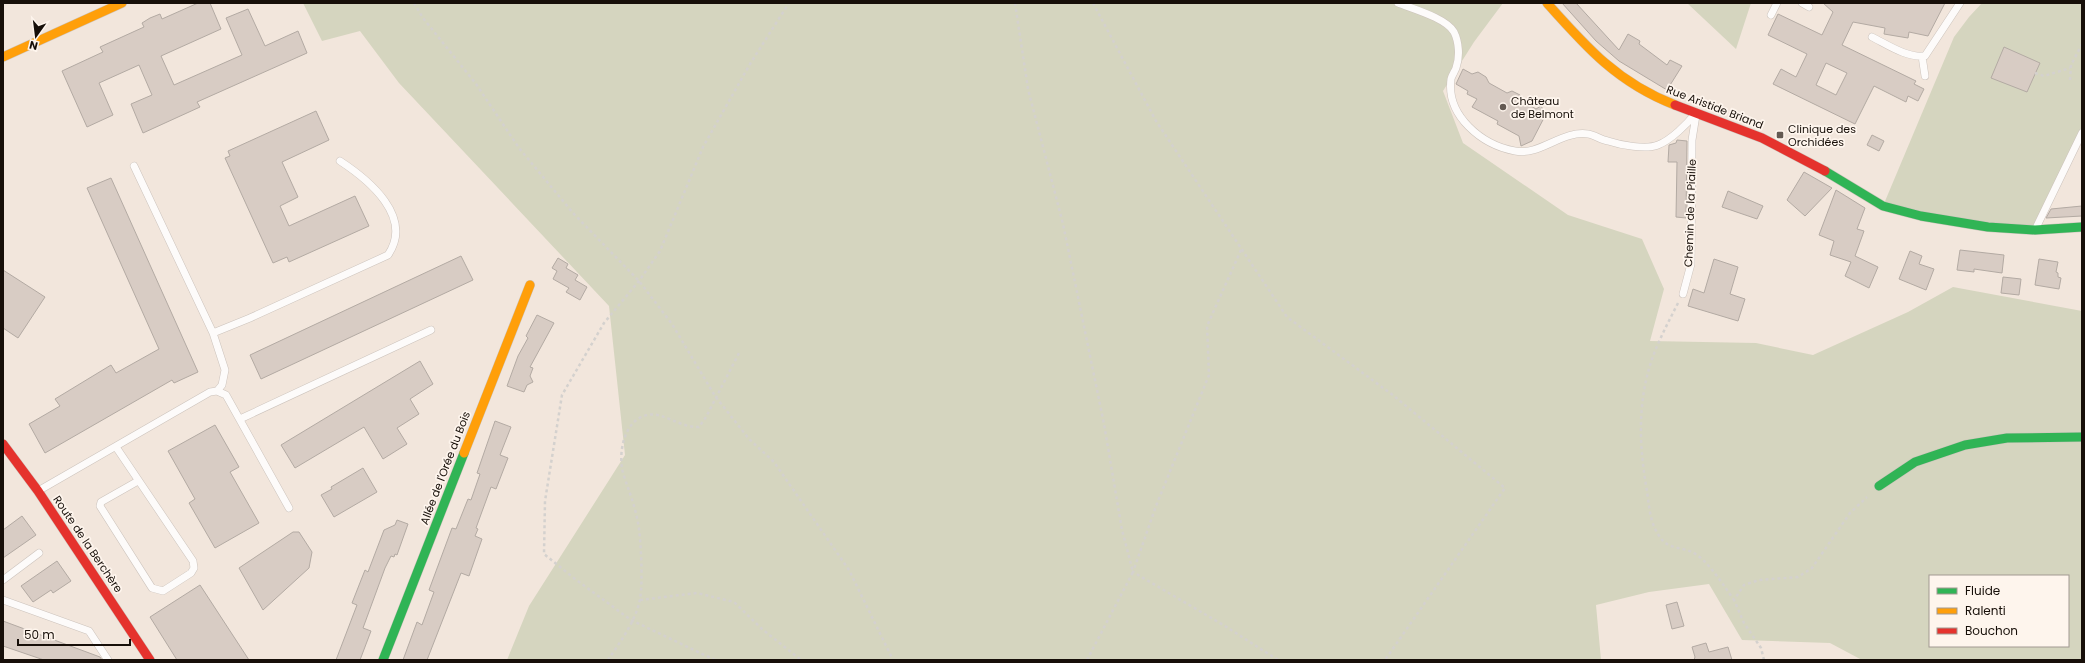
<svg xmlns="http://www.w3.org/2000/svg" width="2085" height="663" viewBox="0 0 2085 663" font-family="Poppins,sans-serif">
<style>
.green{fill:#d5d5bf;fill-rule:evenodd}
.building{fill:#d8ccc4;stroke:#b3aaa3;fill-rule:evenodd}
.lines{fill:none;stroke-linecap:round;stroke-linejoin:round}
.lane-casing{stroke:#ccc3bc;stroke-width:8}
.fast-casing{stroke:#ccc3bc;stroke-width:10}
.slow-casing{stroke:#ccc3bc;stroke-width:10}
.jam-casing{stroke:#ccc3bc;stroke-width:10}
.path{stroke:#d4d1ce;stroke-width:2.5;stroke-dasharray:3 3;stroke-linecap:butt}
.lane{stroke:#fdfbfa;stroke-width:7}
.fast{stroke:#30b455;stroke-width:9}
.slow{stroke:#ff9f0a;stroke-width:9}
.jam{stroke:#e5322d;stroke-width:9}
.poi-dot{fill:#645a53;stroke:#fef5ed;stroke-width:1.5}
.labels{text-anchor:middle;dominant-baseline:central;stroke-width:3.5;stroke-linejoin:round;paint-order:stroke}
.poi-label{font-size:11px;fill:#170f09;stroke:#fef5ed;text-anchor:start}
.street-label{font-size:11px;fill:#170f09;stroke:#fef5ed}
</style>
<rect width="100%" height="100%" fill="#f2e6dc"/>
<!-- green -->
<path class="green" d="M303,3H1503L1474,42L1443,91L1463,143L1568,215L1642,239L1664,289L1650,341L1756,343L1813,355L1908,312L1953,287L2082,311V660H1862L1830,643L1742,640L1709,584L1649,592L1596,605L1601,660H507L529,606L625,455L609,306L399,83L360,31L322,41ZM1930,576H2068V646H1930Z
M1687,3H1751L1736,49Z
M1982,3H2082V133L2035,230L1883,206L1954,37L1969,17Z"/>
<!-- building -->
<path class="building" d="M198,3H210L221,29L161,56L174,85L242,55L226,18L248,9L265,46L298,31L307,53L197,102L200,107L143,133L131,104L152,95L139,65L99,83L113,115L87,127L62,71L103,52L100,47L144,27L142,23L150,18L160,14L162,19Z
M1562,3H1576L1619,50L1628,34L1640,41L1639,44L1667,65L1670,60L1682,66L1667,90L1619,61L1596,41Z
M1823,3H1945L1928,36L1909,32L1908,38L1884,34L1885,28L1853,22L1842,45L1916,81L1914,84L1924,89L1918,101L1908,96L1906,102L1874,86L1855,124L1773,84L1781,69L1796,77L1807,54L1768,35L1778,14L1822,35L1833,12ZM1826,63L1847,73L1836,95L1816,85Z
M2004,47L2040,63L2027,92L1991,78Z
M1463,69L1472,74L1478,72L1486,77L1489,83L1507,93L1512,91L1520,95L1523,101L1536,109L1541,106L1546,114L1532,141L1521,146L1519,136L1497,124L1498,121L1472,107L1477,99L1467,94L1468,91L1456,84Z
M316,111L329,140L282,162L298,197L280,206L289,226L355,196L369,226L289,262L287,257L273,263L225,158L230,156L228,151Z
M1872,135L1884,141L1879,151L1867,145Z
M1677,140L1687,141L1686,218L1676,217L1677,162H1668L1669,145L1676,143Z
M1804,172L1832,188L1805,216L1787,200Z
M111,178L198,372L174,383L172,380L45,453L29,424L60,406L55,399L111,365L116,373L159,349L87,188Z
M1836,190L1865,208L1857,229L1864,231L1855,256L1878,267L1869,288L1845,276L1851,262L1830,255L1834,241L1819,235Z
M1728,191L1763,206L1757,219L1722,207Z
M2082,206V216L2046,218L2051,209Z
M1960,250L2004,255L2002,273L1974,269V272L1957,270Z
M1910,251L1922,256L1919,264L1934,269L1926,290L1899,279Z
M461,256L473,280L261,379L250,355Z
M558,258L568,264L566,268L578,275L575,280L587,287L580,300L566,292L569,288L553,279L557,271L552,268Z
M1714,259L1738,267L1730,294L1745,299L1738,321L1688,306L1693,289L1704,293Z
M2039,259L2058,262L2056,272L2058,273V277L2061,278L2059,289L2035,285Z
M3,270L45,297L18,338L3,328Z
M2003,277L2021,279L2019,295L2001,293Z
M537,315L554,323L530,367L533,368L530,376L533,382L527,385L524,392L507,386L518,356L528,338L526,336Z
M420,361L433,384L410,399L419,414L397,428L407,444L383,459L364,427L295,468L281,445Z
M495,421L511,427L500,455L508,458L496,489L491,487L476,528L478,529L475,536L482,539L469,576L461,573L427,660H403L417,622L422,625L434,592L429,590L452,528L456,529L468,499L471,500L480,474L477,473Z
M215,425L239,467L230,472L259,523L215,548L189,503L195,499L168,451Z
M363,468L377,492L334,517L321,495L332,489L331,487Z
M22,516L36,535L3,558V530Z
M397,520L408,524L397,555L395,554L394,557L391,556L385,568L363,628L371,631L360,660H336L357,605L352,603L365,570L368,572L384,530L395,525Z
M293,532H299L312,552L309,568L263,610L239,568Z
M57,561L71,581L53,593L51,590L33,602L21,586Z
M200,585L249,660H177L150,617Z
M1677,602L1684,626L1672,629L1666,605Z
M3,621L100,657L102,660H44L3,646Z
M1706,643L1709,652L1728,647L1732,660H1694L1695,657L1692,647Z"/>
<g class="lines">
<defs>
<path id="lane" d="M1398,3C1413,9 1446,18 1454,32C1459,42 1460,57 1456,68C1455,71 1452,75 1451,79C1446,116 1482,145 1515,151C1540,156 1562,130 1588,134C1595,135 1601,140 1608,141C1620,145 1646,150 1658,145C1671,140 1687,124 1695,114
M1802,3L1809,7
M1771,15L1777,3
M1872,37C1888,45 1907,58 1925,56L1960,3
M1922,56L1925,76
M2036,228L2082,133
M1683,294L1691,264L1692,140L1696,115
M213,333L250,318L388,255C414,217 369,180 340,161
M217,391L226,395L289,508
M240,419L431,330
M116,447L193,561L194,568L191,573L163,591L152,588L100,506L101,502L138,481
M38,491L210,392L217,391L222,385L225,370L213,333L134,166
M3,580L39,553
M3,600L89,631L108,660"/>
<path id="fast" d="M1825,171L1883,206L1921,216L1988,227L2035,230L2082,227
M1879,486L1915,462L1965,445L2007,438L2082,437
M383,660L464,453"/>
<path id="slow" d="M1547,3C1587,48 1618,83 1675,105
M3,57L122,3
M464,453L530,285"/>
<path id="jam" d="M1675,105L1762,138L1825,171
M3,444L38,491L150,660"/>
</defs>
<!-- lane casing -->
<use href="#lane" class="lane-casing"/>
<!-- fast casing -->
<use href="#fast" class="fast-casing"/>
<!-- slow casing -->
<use href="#slow" class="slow-casing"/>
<!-- jam casing -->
<use href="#jam" class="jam-casing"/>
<!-- path -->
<path class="path" d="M414,3L423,18L476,84L519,148L573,213L639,281L672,324L715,396L749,439L774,462L849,570L893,660
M1015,3L1028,89L1063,224L1104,424L1122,530L1133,572L1087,660
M1093,3L1156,121L1287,317L1394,396L1505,488L1385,660
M2035,73L2044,76L2070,68
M2070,80L2071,65L2082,44
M1241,250L1207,326L1209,375L1156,506L1133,572L1225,626L1278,660
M1678,303C1671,317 1664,330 1658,344C1637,391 1638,441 1647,491C1649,506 1650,524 1660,537C1667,549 1681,547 1692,552C1707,559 1724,586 1734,600
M640,600L697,593L734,602L762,629L801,660
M608,660C620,642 636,621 640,599C643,582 641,546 639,529C637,515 633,501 628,488C626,482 623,474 622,468C619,449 625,420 647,415C662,411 680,428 699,427L706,417L739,353
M715,660L631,620L575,579L544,554L545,501L562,395L604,323L639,281L660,251L703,147L750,64L789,3
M1764,660L1761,648L1744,623L1734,600L1744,585L1759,580L1798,577L1812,568L1850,513L1867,497"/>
<!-- lane -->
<use href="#lane" class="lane"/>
<!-- fast -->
<use href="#fast" class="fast"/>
<!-- slow -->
<use href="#slow" class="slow"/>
<!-- jam -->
<use href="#jam" class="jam"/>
</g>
<!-- markers -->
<g class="poi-dot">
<circle cx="1503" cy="107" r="4"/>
<rect x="1776" y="131" width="8" height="8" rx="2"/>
</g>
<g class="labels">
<!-- poi labels -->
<g class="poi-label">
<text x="1511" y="101">Château<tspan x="1511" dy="13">de Belmont</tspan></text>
<text x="1788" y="129">Clinique des<tspan x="1788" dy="13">Orchidées</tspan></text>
</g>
<!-- street labels -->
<g class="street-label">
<text transform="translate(1715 107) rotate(21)">Rue Aristide Briand</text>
<text transform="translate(1690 213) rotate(-88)">Chemin de la Piaille</text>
<text transform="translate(445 468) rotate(-69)">Allée de l'Orée du Bois</text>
<text transform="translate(88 544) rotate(56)">Route de la Berchère</text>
</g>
</g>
<!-- border -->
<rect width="2085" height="663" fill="none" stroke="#170f09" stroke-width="8"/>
<!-- legend -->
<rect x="1929" y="575" width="140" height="72" fill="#fef5ed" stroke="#a29992"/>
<rect x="1937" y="588" width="20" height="6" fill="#30b455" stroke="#a29992"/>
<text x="1965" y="595" font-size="12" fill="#170f09">Fluide</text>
<rect x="1937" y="608" width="20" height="6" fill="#ff9f0a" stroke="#a29992"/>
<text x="1965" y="615" font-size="12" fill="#170f09">Ralenti</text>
<rect x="1937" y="628" width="20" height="6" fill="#e5322d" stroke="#a29992"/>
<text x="1965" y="635" font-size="12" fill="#170f09">Bouchon</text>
<!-- north arrow -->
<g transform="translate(36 36) rotate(194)" stroke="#fef5ed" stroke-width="3" paint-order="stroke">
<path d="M0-3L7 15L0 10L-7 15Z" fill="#170f09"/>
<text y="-6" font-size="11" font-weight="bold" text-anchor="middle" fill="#170f09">N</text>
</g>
<!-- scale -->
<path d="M18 639v6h112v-6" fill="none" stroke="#170f09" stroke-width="2"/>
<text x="24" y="639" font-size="12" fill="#170f09" stroke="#fef5ed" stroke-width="3" paint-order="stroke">50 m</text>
</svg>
